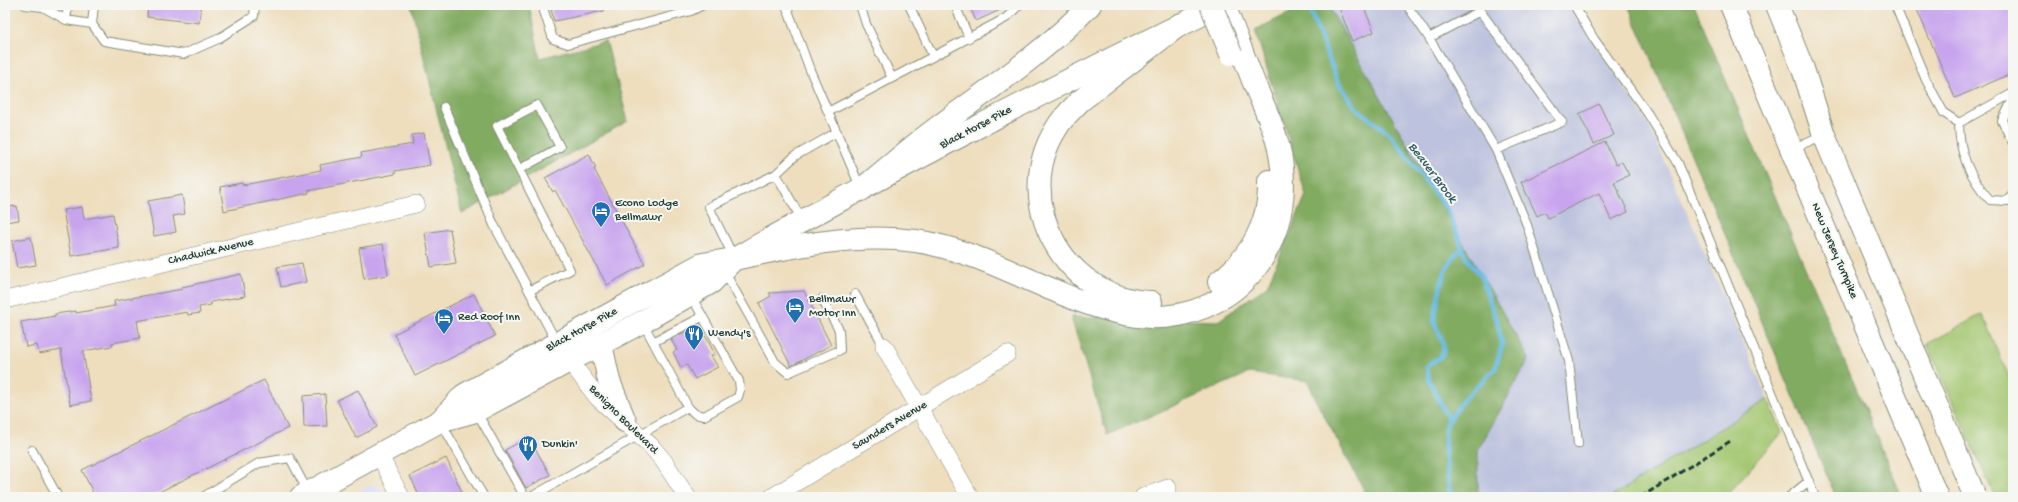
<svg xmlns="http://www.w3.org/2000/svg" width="2018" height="502" viewBox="0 0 2018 502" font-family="'Gochi Hand',sans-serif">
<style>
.built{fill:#d4d8f9}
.industrial{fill:#bdc3de}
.green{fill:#a3c66f;stroke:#618252}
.forest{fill:#82ab62;stroke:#50744b}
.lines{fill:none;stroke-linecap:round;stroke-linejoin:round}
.stream{stroke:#68bbe4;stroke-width:4.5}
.building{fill:#c8a4ee}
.lane-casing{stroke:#868e79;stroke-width:10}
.street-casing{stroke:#868e79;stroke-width:18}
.primary-casing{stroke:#868e79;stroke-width:24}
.highway-casing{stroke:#868e79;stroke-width:24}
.lane{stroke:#fff;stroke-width:8}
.street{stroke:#fff;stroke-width:17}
.primary{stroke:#fff;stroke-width:22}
.highway{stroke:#fff;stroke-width:22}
.rail{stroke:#1f3d34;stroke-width:3;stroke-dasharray:6 3;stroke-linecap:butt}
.highway-bridge-casing{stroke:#868e79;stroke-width:24;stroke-linecap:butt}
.highway-bridge{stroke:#fff;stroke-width:22}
.labels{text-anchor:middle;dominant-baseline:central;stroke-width:4;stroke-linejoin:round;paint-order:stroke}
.street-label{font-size:12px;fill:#1f3d34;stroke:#f6f6f2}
.poi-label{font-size:12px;fill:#1f3d34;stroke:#f6f6f2;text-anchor:start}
.water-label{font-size:13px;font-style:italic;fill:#315c60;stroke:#f6f6f2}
</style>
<rect width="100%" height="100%" fill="#f6f6f2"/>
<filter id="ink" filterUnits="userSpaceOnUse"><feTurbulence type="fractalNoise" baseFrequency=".025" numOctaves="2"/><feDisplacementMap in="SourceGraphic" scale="8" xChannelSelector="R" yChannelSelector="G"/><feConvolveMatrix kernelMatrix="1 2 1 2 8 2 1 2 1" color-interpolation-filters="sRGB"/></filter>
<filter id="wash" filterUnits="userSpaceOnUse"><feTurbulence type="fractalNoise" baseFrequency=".012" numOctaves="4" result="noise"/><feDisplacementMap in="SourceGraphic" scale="16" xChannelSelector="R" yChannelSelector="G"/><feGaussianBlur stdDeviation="0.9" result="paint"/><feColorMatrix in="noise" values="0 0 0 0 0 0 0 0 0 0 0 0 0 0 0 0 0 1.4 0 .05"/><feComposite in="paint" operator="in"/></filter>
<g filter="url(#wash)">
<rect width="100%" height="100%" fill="#eedebe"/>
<!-- built -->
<path class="built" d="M374,484L380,488L385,497H348Z"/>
<!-- industrial -->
<path class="industrial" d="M1328,5H1568L1648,123L1768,399L1611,497H1478V450L1529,359Z"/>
<!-- green -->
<path class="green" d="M1982,314L2013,387V497H1995L1927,344Z
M1768,399L1782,433L1725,497H1611Z"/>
<!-- forest -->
<path class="forest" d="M411,5H529L540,58L606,41L628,121L462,214Z
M1306,5H1328L1529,359L1478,450V497H1368L1315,399L1308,381L1249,373L1107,435L1071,317L1218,321L1267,286L1306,195L1255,30Z
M1628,5H1694L1902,497H1836Z"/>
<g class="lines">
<!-- stream -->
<path class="stream" d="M1308,5L1338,82L1356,108L1390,134L1448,211L1466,257L1481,276L1498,325L1502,345L1495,369L1463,400L1447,424L1445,432V449L1450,497
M1449,420L1429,380L1427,367C1430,362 1435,361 1440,357C1450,348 1436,331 1434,320C1439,296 1441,263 1463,248"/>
</g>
<g id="blocks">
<!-- building -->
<path class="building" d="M148,5H201L199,23L147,17Z
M550,5H604V11L554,21Z
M969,5H1011L976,21Z
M1338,5H1363L1374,32L1352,41Z
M1915,5H2008L2013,16V73L1955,98Z
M1599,104L1614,135L1594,144L1579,114Z
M424,133L430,165L395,171V174L308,191L309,193L224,211L220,187L242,183L243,185L321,170L320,165L362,157L361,153L413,144L412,135Z
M1605,142L1616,165L1622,162L1629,175L1614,182L1628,212L1611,220L1599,193L1548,218L1545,212L1537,216L1521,182Z
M589,154L596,168L594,169L645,264L607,285L555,190L553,192L545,178Z
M182,195L185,214L173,216L176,232L154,236L148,201Z
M17,206L19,220L5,222V207Z
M82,207L84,219L113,214L119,248L71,256L63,210Z
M450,229L456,263L431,267L425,233Z
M31,237L36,265L17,268L12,241Z
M383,244L388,275L364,279L359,248Z
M302,263L306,282L281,287L277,267Z
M241,274L245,296L211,302V305L199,307L200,313L188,315L187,312L137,321L140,338L112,343V346L83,351L91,401L70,405L61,350L39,354L37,345L26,347L21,322L55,316V314L76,311V313L115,306L114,301L183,289L182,287Z
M804,291L831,345L791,366L759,303L771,296L769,293Z
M474,294L495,336L415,376L394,334Z
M697,326H700L715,354L711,356L718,367L695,379L687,365L681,368L673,352L677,350L671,339Z
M264,380L288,428L149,497H95L82,470Z
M358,390L377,427L356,438L337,400Z
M325,394L327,426L304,427L303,396Z
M529,437L550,475L526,488L505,450Z
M446,458L463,494L456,497H420L410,476Z"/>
</g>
</g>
<g filter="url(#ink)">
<use href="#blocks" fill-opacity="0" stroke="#868e79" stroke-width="1"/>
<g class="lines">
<defs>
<path id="lane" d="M25,5L43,7L66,20L92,24
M94,5L92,24L104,41L184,54L218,39L254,16L255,5
M542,5L553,39L568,44L691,11L703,5
M786,5L810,70L861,189
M860,5L866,24L892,78
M909,5L933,56
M955,5L969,38
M1407,5L1429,38L1480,11L1477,5
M1574,5L1594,39L1648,114L1678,163L1815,497
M1895,5L1926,80L1944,113L1959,123L2013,93
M1480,11L1562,122L1496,150L1527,225L1569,361L1578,444
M66,20L68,5
M1429,38L1496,150
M2013,99L2002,121L2013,143
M444,107L494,225L557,343
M828,112L1006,18L1019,5
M1959,123C1959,153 1969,177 1990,200L2008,201L2013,193
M1792,149L1823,135
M520,169L560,147L537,105L497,126L570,270L529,291
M776,174L795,156L837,132
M734,258L709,207L776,174L802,220
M724,271L775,362L788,373L840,350L839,330L822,299
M855,294L884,346
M643,323L688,407L695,414L704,416L738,397L740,390L739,381L690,294
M653,342L702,317
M476,411L525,497
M440,421L484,497
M32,450L58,497
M203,497L259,463L290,458L308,492
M531,497L688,407
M1789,497L1809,481"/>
<path id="street" d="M5,300L416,204
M884,346L970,497
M563,352L598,398L651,446L663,460L687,497
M379,454L401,497
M772,497L1007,354
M1143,497L1168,488"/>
<path id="primary" d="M601,344L609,381L625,421
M441,420L464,395L599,320L702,264L734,259
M301,497L440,421L476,411L642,322L712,282L734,259C894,169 1056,84 1222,5"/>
<path id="highway" d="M1731,5L1937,497
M1777,5L1803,69L1824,135L1975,497
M861,190C885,170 909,149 934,130C987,90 1043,54 1090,5
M734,259C794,246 855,233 916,241C990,252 1052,299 1125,314C1161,322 1198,315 1228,294C1275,261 1291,204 1279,149C1274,126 1263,105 1254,83C1244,57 1234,31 1224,5
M1219,282C1251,257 1271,221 1269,181
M1151,302C1066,300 1010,203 1056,129C1062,118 1071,110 1080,101L1179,25"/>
</defs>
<!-- lane casing -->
<use href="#lane" class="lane-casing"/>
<!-- street casing -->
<use href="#street" class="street-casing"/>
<!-- primary casing -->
<use href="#primary" class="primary-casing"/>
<!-- highway casing -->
<use href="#highway" class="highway-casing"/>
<!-- lane -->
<use href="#lane" class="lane"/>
<!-- street -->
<use href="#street" class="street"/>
<!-- primary -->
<use href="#primary" class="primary"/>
<!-- highway -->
<use href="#highway" class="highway"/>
<!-- rail -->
<path class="rail" d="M1641,497L1732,440"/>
<defs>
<path id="highway-bridge" d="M1211,5L1231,54"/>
</defs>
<!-- highway-bridge casing -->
<use href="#highway-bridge" class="highway-bridge-casing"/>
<!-- highway-bridge -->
<use href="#highway-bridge" class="highway-bridge"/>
</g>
</g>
<!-- icons -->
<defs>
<symbol id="hotel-pin" viewBox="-11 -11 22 30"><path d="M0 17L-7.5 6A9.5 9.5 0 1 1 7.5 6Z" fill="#1f6fb2" stroke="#f6f6f2"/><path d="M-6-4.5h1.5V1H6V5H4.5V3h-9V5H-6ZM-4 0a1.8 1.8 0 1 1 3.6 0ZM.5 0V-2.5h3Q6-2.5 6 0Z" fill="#fff"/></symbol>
<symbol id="restaurant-pin" viewBox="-11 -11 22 30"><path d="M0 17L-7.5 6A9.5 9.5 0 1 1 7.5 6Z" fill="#1f6fb2" stroke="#f6f6f2"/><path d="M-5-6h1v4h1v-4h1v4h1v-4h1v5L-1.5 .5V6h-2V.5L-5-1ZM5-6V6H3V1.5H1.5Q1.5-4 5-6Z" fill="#fff"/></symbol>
</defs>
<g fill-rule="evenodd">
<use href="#hotel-pin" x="590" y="200" width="22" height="30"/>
<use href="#hotel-pin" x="784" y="296" width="22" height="30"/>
<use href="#hotel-pin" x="433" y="307" width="22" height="30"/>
<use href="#restaurant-pin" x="683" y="323" width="22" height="30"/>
<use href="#restaurant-pin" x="517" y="434" width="22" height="30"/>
</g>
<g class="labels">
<!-- street labels -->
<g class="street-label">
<text transform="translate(976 128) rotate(-28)">Black Horse Pike</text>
<text transform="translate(1834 251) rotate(67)">New Jersey Turnpike</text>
<text transform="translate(211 252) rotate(-13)">Chadwick Avenue</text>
<text transform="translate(582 330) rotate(-29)">Black Horse Pike</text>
<text transform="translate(623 420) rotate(45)">Benigno Boulevard</text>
<text transform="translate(890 426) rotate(-31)">Saunders Avenue</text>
</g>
<!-- poi labels -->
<g class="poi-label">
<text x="615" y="204">Econo Lodge<tspan x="615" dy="14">Bellmawr</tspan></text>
<text x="809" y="300">Bellmawr<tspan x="809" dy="14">Motor Inn</tspan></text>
<text x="458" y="318">Red Roof Inn</text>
<text x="708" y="334">Wendy's</text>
<text x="542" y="445">Dunkin'</text>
</g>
<!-- water labels -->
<g class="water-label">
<text transform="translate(1432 173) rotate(53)">Beaver Brook</text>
</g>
</g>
<!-- margin -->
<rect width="2018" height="502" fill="none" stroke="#f6f6f2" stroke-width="20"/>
</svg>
